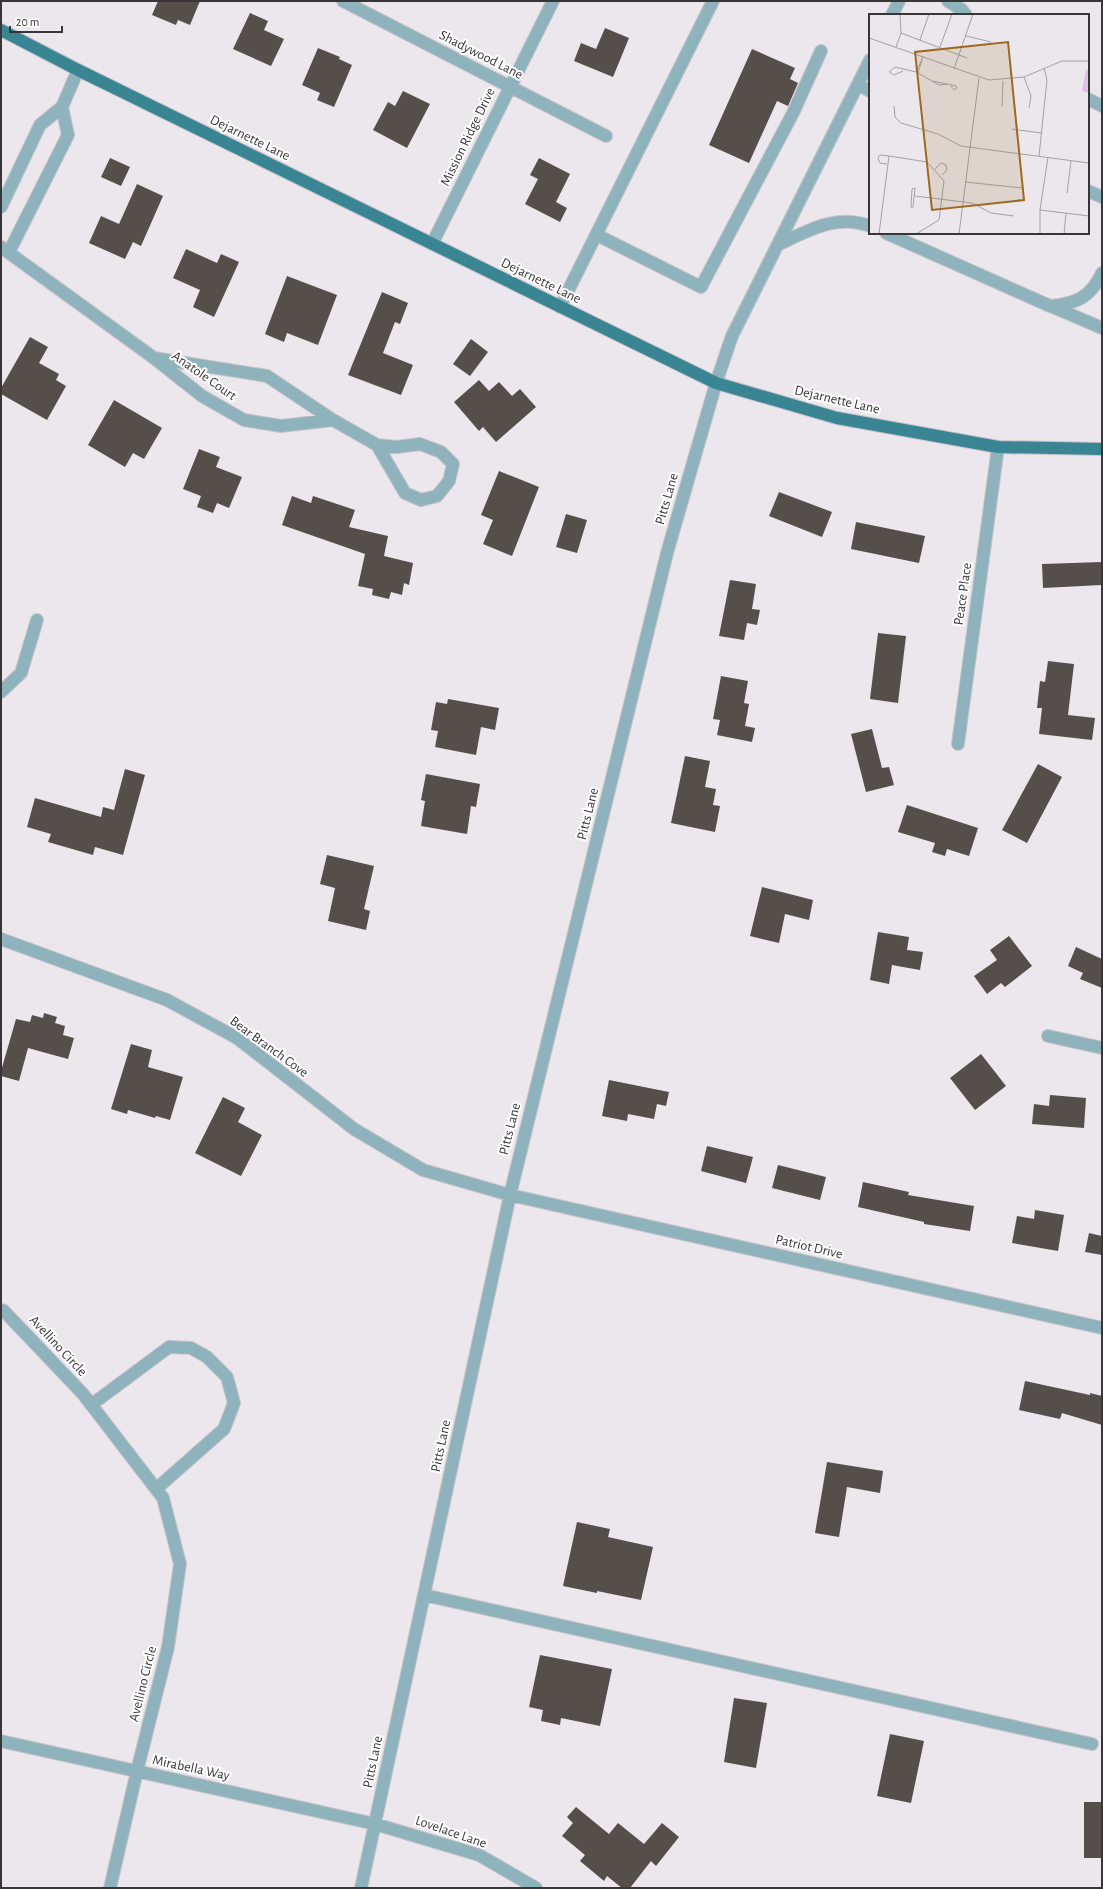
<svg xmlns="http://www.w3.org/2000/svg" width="1103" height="1889" viewBox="0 0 1103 1889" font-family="'Alegreya Sans',sans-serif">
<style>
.building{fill:#554f4b}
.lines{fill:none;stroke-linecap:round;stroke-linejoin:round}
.minor-casing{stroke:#c8c3c9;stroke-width:14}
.major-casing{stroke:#c8c3c9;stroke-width:14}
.minor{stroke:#8fb3bc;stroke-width:12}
.major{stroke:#398594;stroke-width:12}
.labels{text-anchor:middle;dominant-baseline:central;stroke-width:4;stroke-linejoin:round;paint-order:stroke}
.street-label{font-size:14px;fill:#373537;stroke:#fff}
.inset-road{fill:none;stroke:#a4a0a4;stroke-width:1}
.view{fill:#9c6a1e;fill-opacity:0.15;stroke:#9c6a1e;stroke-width:2}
.inset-edge{fill:none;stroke:#373537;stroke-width:2}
</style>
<rect width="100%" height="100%" fill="#ece7ed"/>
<!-- building -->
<path class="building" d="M158,1H200L190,25L178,20L176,25L152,15Z
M250,13L268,21L264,30L284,39L271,66L233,49Z
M605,28L629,38L613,77L574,61L581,43L596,49Z
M318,48L340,57L339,59L352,65L334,107L317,100L320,93L302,85Z
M752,49L795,68L790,79L798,83L788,106L777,101L749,163L709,145Z
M403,91L430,104L407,148L373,130L388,102L395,106Z
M110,158L130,167L121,186L101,177Z
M539,158L570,174L556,202L567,208L560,222L525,204L538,179L530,175Z
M137,184L163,196L141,246L133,242L125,259L89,243L101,216L119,224Z
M186,249L217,263L221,254L239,262L214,317L193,307L200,290L173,278Z
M287,276L337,295L318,345L287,333L284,342L265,334Z
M382,292L408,303L400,324L395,322L383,353L413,365L401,395L348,375Z
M30,337L48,347L39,363L59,374L56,380L66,386L47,420L1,394V388Z
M471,339L488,352L470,376L453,364Z
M479,380L489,391L499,382L512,396L520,389L536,407L496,442L483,427L479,431L454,402Z
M114,400L162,428L144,459L133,453L125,467L88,445Z
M199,449L220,457L216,467L242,477L229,508L217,503L213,513L197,507L201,496L183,489Z
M499,471L539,487L512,556L483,544L493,520L481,515Z
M779,492L832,512L822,537L769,516Z
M292,496L311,503L313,496L355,510L349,527L388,536L384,556L413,563L409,585L404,583L402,595L391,592L389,599L372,595L373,589L358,586L365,554L282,525Z
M566,514L587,520L577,553L556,547Z
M856,522L925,536L919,563L851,549Z
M1102,562V585L1043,588L1042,564Z
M730,580L756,584L752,609L760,610L757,625L747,623L744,640L719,636Z
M878,633L906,636L898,703L870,699Z
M1048,661L1074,664L1068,715L1095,718L1092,740L1039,734L1042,708H1037L1040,681L1045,682Z
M721,676L748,681L744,703L749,704L745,726L755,728L752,742L717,735L720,720L713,719Z
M448,699L499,708L495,730L481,727L476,755L435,747L438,731L431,730L436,702L447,704Z
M872,729L882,768L889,767L894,785L866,792L851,734Z
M685,756L710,761L705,787L716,789L713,805L720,806L715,832L671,823Z
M1038,764L1062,777L1027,843L1002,830Z
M125,769L145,775L123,855L95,847L93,855L48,842L51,834L27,827L35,798L101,817L103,807L114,810Z
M426,774L480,784L476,807L471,806L467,834L421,826L425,801L421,800Z
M907,805L978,828L969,856L947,849L945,856L932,852L935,843L898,832Z
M327,855L374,866L364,909L370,911L366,930L328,921L335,888L320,884Z
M762,887L813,900L809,920L785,914L779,943L750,936Z
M878,932L909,937L907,950L923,952L920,970L892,965L889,984L870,980Z
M1009,936L1032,966L1005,987L1001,983L987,994L974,976L997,960L990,950Z
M1076,947L1102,959V988L1080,979L1083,973L1068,966Z
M44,1013L57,1017L55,1023L65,1026L63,1035L74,1038L68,1059L28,1048L19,1081L1,1076V1071L16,1019L30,1022L32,1015L43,1018Z
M131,1044L152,1050L148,1067L183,1077L170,1120L156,1116L155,1118L128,1110L127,1114L111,1109Z
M981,1054L1006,1086L975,1110L950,1078Z
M609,1080L669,1092L666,1106L657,1104L654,1119L628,1114L627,1121L602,1116Z
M1050,1095L1086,1098L1084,1128L1032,1124L1034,1104L1049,1106Z
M223,1097L245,1108L238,1122L262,1135L241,1176L195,1153Z
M707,1146L753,1157L746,1183L701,1171Z
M778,1165L826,1177L820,1200L772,1188Z
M863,1182L909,1192L908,1195L974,1206L970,1231L924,1224V1222L858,1207Z
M1035,1210L1064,1215L1058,1251L1012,1243L1017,1216L1034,1219Z
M1089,1233L1102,1236V1255L1085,1252Z
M1025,1381L1090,1395V1393L1102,1396V1425L1062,1413L1060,1419L1019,1410Z
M827,1462L883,1471L880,1493L847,1487L839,1537L815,1533Z
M577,1522L610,1529L608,1537L653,1547L641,1600L597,1591V1593L563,1586Z
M540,1655L612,1669L600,1726L561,1718L560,1725L541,1721L543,1710L529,1707Z
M734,1698L767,1703L756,1768L724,1762Z
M890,1734L924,1741L911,1803L877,1796Z
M1084,1802H1102V1858H1084Z
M576,1807L609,1834L618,1823L644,1844L662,1823L679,1837L656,1866L651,1861L630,1888H622L607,1876L604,1881L580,1861L585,1855L562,1836L573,1823L567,1817Z"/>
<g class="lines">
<defs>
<path id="minor" d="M343,1L606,136
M948,1L962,10L966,15
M892,15L899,1
M858,85L870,91
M1088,99L1102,106
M1088,191L1102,197
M1,207L40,125L62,107L78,70
M886,233L1050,306C1076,304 1091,297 1102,273
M597,235L701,287L793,113L821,51
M432,244L553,1
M779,244C810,230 835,214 870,226
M1,247L154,358L202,396L244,420L281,426L333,420
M9,252L68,135L62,107
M560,307L713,1
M1053,307L1102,328
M154,358L267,376L333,420L377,445L397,447L420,444L441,452L453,464L449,481L437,496L421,500L405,493L377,445
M1,692L21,673L37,620
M958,744L998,447
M1,939L167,1000L237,1038L354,1129L423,1170L510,1195L1102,1328
M1048,1036L1102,1048
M1,1310L4,1311L83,1394L163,1498L180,1564L168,1647L137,1771L110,1888
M91,1405L169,1347L191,1348L207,1357L227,1377L234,1403L224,1429L156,1489
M424,1595L1092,1744
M1,1741L375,1824L479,1855L536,1888
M361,1888L510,1195L667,553L716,383L732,336L870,60"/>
<path id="major" d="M1,30L78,70L716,383L837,418L998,447L1102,449"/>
</defs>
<!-- minor casing -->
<use href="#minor" class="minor-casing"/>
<!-- major casing -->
<use href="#major" class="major-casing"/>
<!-- minor -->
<use href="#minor" class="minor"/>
<!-- major -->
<use href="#major" class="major"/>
</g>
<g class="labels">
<!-- street labels -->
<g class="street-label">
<text transform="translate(481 55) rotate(27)">Shadywood Lane</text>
<text transform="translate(468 137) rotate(-64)">Mission Ridge Drive</text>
<text transform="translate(250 138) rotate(26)">Dejarnette Lane</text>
<text transform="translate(541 281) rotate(26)">Dejarnette Lane</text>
<text transform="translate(204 376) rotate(35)">Anatole Court</text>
<text transform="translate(837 400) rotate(13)">Dejarnette Lane</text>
<text transform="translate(667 499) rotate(-74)">Pitts Lane</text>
<text transform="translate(963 594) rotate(-82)">Peace Place</text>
<text transform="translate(588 814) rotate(-76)">Pitts Lane</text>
<text transform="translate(269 1047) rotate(36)">Bear Branch Cove</text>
<text transform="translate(510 1129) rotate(-76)">Pitts Lane</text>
<text transform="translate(809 1247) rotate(13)">Patriot Drive</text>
<text transform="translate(58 1346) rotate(47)">Avellino Circle</text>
<text transform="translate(441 1446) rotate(-78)">Pitts Lane</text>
<text transform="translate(143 1684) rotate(-76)">Avellino Circle</text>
<text transform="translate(373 1762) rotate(-78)">Pitts Lane</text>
<text transform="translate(191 1768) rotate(12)">Mirabella Way</text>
<text transform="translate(451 1832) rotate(19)">Lovelace Lane</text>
</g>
</g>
<!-- overview -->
<g transform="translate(869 14)">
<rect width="220" height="220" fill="#ece7ed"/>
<path d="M217,56H220V79L213,77Z" fill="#dec2e4"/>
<path class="inset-road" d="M32,19L98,44M97,22L122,28M0,24L120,66L155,63L193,47H220M51,26L60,0M27,33L32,19L31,0M71,33L83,0M85,55L104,0M34,57L25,61L20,58L26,53L47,58L70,71L78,70M47,58L54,43M49,59L53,46M155,63L162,82L160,94M64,67L87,72L88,74L85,76L82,72M25,92L26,103L32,109L69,120L92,132L220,149M133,92L134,67M143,115L172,119M170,142L178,66L175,54M18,150L11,149L9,144L11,141L20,142M66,155L72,149L77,151L78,156L73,161M96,168L153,174M46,174L44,193H42L43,175ZM198,179L202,147M46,182L103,189L122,199L145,202M171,196L220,202M10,220L20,142L58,148L75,167L70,206L47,220M90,220L110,64M171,220V196L179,143M195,220L197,199"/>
<path class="view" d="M139,28L155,186L63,196L46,38Z"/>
<rect width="220" height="220" class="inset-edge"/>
</g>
<!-- border -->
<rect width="1103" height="1889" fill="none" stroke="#373537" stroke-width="4"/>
<!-- scale -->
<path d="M10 26v6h52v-6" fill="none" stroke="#373537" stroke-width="2"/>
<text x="16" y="26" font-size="12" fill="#373537" stroke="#ffffff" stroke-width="3" paint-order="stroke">20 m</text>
</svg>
